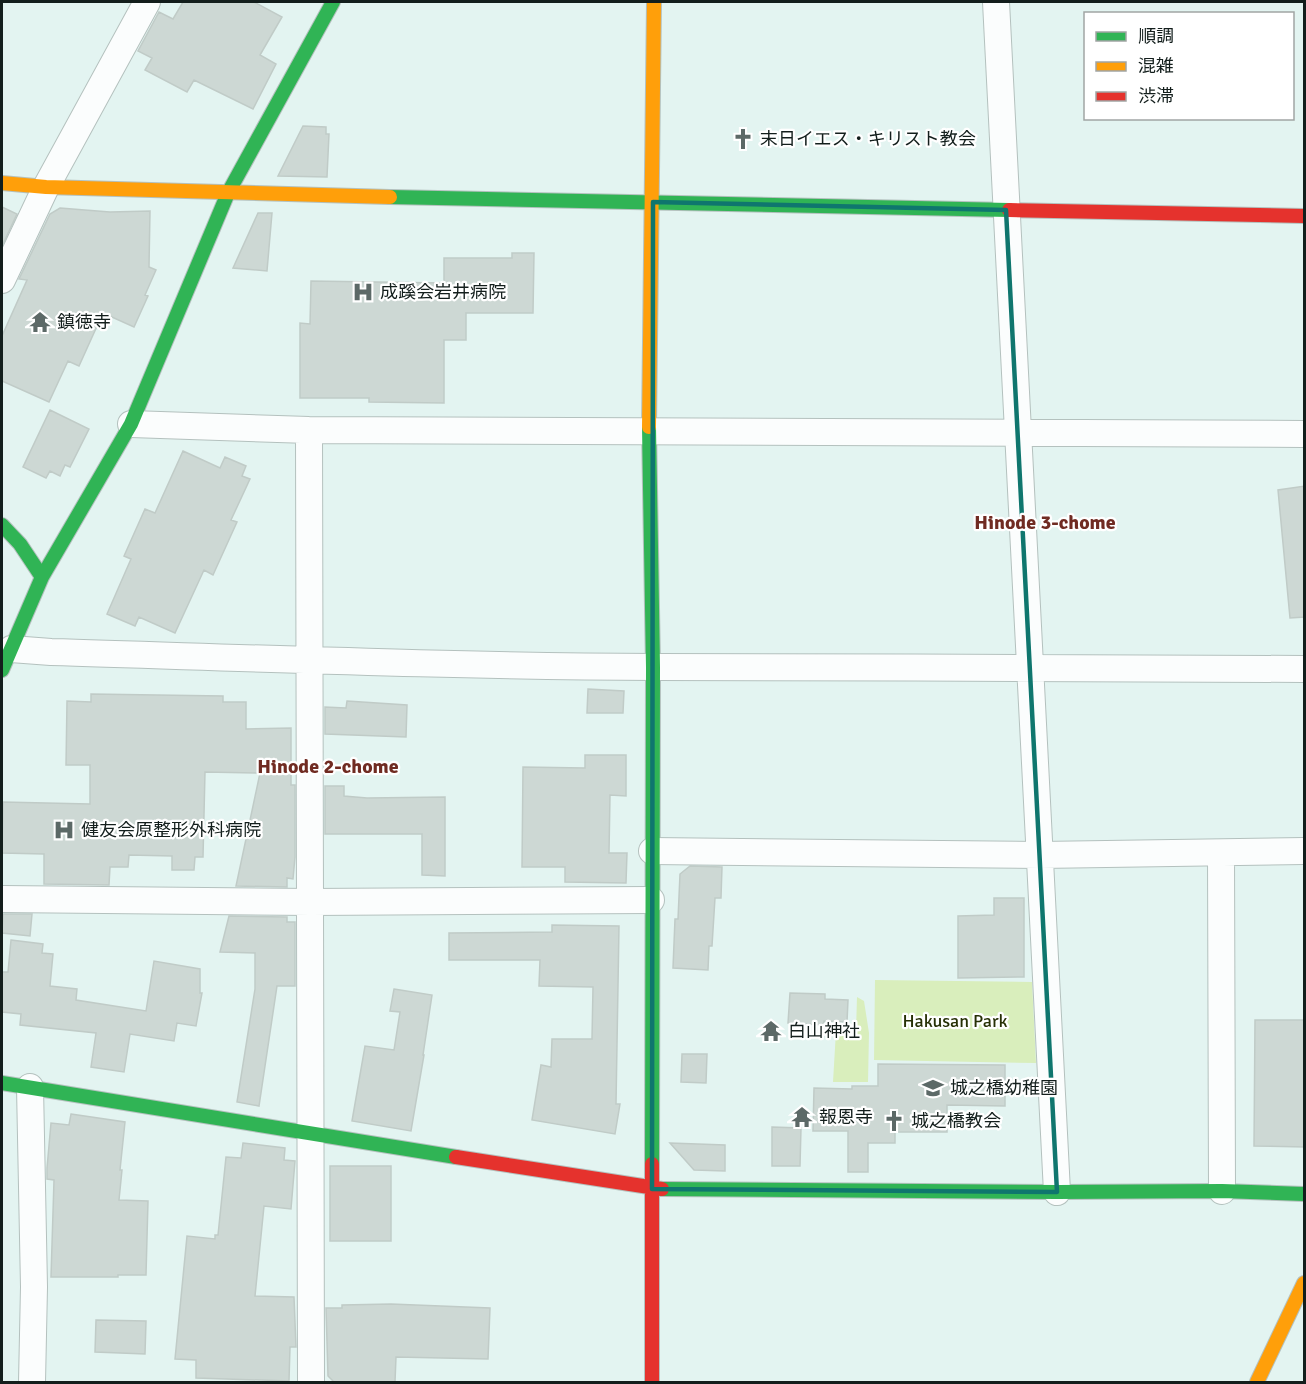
<svg xmlns="http://www.w3.org/2000/svg" width="1306" height="1384" viewBox="0 0 1306 1384" font-family="Signika,'Noto Sans JP',sans-serif">
<style>
.green{fill:#d9eebc}
.building{fill:#cdd8d4;stroke:#c0cbc7;stroke-width:1.5}
.lines{fill:none;stroke-linecap:round;stroke-linejoin:round}
.street-casing{stroke:#b4c1be;stroke-width:28}
.fast-casing{stroke:#b4c1be;stroke-width:16}
.slow-casing{stroke:#b4c1be;stroke-width:16}
.jam-casing{stroke:#b4c1be;stroke-width:16}
.street{stroke:#fbfdfd;stroke-width:26}
.fast{stroke:#30b455;stroke-width:14}
.slow{stroke:#ff9f0a;stroke-width:14}
.jam{stroke:#e5322d;stroke-width:14}
.marked{fill:none;stroke:#0f766e;stroke-width:4.5;stroke-linejoin:round}
.labels{text-anchor:middle;dominant-baseline:central;stroke-width:4.5;stroke-linejoin:round;paint-order:stroke}
.poi-label{font-size:18px;fill:#131e1c;stroke:#fff;text-anchor:start}
.park-label{font-size:18px;fill:#273006;stroke:#fff}
.neighbourhood-label{font-size:20px;font-weight:bold;fill:#702b22;stroke:#fff}
</style>
<rect width="100%" height="100%" fill="#e3f4f1"/>
<!-- green -->
<path class="green" d="M875,980L1032,982L1036,1063L874,1060Z
M857,997L864,1001L869,1033L868,1082H833L836,1031H856Z"/>
<!-- building -->
<path class="building" d="M183,2H254L282,17L260,55L276,64L253,109L194,80L187,92L145,70L152,58L138,51L159,12L173,19Z
M303,126L326,127V134H329L327,177L278,176Z
M2,207L17,214L2,246Z
M60,208L110,212L150,211L149,267L156,270L145,295L148,296L134,327L103,313L79,366L68,361L49,402L2,381V336L27,280L19,279L50,214Z
M258,213H272L267,271L233,268Z
M512,253H534L533,313H466V340H444V403L369,402V398H300V323L310,324L311,281L444,283V258H512Z
M50,410L89,429L70,467L65,465L60,476L50,471L46,478L23,467Z
M183,451L220,468L225,457L246,466L242,476L250,479L231,520L237,522L213,575L204,570L175,633L139,617L135,626L107,614L131,559L124,556L145,509L155,513Z
M1305,486V617L1290,618L1278,490Z
M588,689L624,691L623,713H587Z
M91,694L223,696V702H246V729L291,728V785H295V857L293,879L287,878V887L236,886L260,773L205,772L203,857H195L194,870H172V856L129,855L128,867H110L109,885L44,884V854L2,853L3,802L90,804V765H66L67,701L91,702Z
M347,701L407,705L406,737L325,734V707L346,708Z
M585,755H626V796L610,795L609,853H627L626,883L565,882V867H522L523,767L585,768Z
M325,786H344V796L367,798L445,797V876L422,875V834H325Z
M690,866L722,867L721,898H715L712,946H709L708,970L673,968L675,919H678L680,874Z
M994,898H1024V977L958,978V916L994,915Z
M3,914H32L30,936L2,933Z
M229,916L287,917V922H295V986H277L259,1106L237,1102L255,989V953L220,952Z
M552,925L619,926L616,1104H620L615,1134L532,1120L541,1065L551,1067L552,1039H592L593,987L539,986L540,960H449V933L552,932Z
M11,940L43,944L42,953L53,954L50,986L77,989L76,1000L146,1011L154,961L200,969V993H202L196,1026L177,1023L174,1041L130,1034L124,1072L91,1067L96,1033L20,1025L21,1014L2,1012V972H8Z
M394,989L432,995L423,1055H424L411,1131L352,1121L365,1046L394,1050L400,1012L390,1011Z
M790,993L825,994V999L848,1000L847,1022L824,1021L823,1025L788,1023Z
M1255,1020H1305V1147L1254,1146Z
M682,1054H707L706,1083L681,1082Z
M878,1064L1005,1065V1106L947,1105V1132H895V1143H868V1172H848V1131H813L814,1088L852,1089V1086H878Z
M71,1114L125,1122L120,1170H122L119,1200L148,1201L146,1275H118V1277H51L54,1180L47,1179V1168L51,1123L69,1125Z
M772,1127L801,1128L800,1166H772Z
M243,1143L285,1148L284,1160L295,1161L291,1209L264,1206L255,1296L294,1297L296,1347H290L289,1381L196,1378V1360L175,1359L187,1236L215,1239V1235H218L226,1157L241,1158Z
M670,1143L725,1145V1171L694,1170Z
M330,1166H391V1241H330Z
M391,1304L490,1308L488,1359L396,1357L395,1382H334L328,1376L326,1308H342V1305Z
M96,1320L146,1321L145,1354L95,1352Z"/>
<g class="lines">
<defs>
<path id="street" d="M996,2L1057,1192
M2,280L46,187L147,2
M131,424L309,430L1304,434
M309,430L311,1382
M11,649L51,652C252,658 454,666 656,667C872,668 1088,667 1304,669
M652,851L1040,855L1304,851
M1221,853L1222,1191
M2,899L311,902L651,900
M30,1087L34,1287L32,1382"/>
<path id="fast" d="M390,197L1009,210
M649,427L653,667L652,1164
M2,525L20,544L42,577L2,670
M42,577L131,424L228,193L333,2
M2,1083L456,1157
M662,1189L1057,1192L1222,1191L1304,1194"/>
<path id="slow" d="M2,183L46,187L390,197
M649,427L654,2
M1257,1382L1304,1283"/>
<path id="jam" d="M1009,210L1304,216
M456,1157L662,1189
M652,1164V1382"/>
</defs>
<!-- street casing -->
<use href="#street" class="street-casing"/>
<!-- fast casing -->
<use href="#fast" class="fast-casing"/>
<!-- slow casing -->
<use href="#slow" class="slow-casing"/>
<!-- jam casing -->
<use href="#jam" class="jam-casing"/>
<!-- street -->
<use href="#street" class="street"/>
<!-- fast -->
<use href="#fast" class="fast"/>
<!-- slow -->
<use href="#slow" class="slow"/>
<!-- jam -->
<use href="#jam" class="jam"/>
</g>
<!-- marked area -->
<path class="marked" d="M653,202L1006,210L1057,1192L652,1189Z"/>
<!-- icons -->
<defs>
<symbol id="church-bare" viewBox="-9 -9 18 18"><path d="M-1.2-6h2.4v3.5h3.3v2.4h-3.3V6h-2.4V-.1h-3.3v-2.4h3.3Z" fill="#5c6967" stroke="#fff" stroke-width="2.5" paint-order="stroke"/></symbol>
<symbol id="hospital-bare" viewBox="-9 -9 18 18"><path d="M-5-5h3v3.5h4V-5h3V5h-3V1.5h-4V5h-3Z" fill="#5c6967" stroke="#fff" stroke-width="2.5" paint-order="stroke"/></symbol>
<symbol id="temple-bare" viewBox="-9 -9 18 18"><path d="M0-6L5-2H3V0L6.5 2.5H4V6H1.5V3h-3V6H-4V2.5H-6.5L-3 0V-2H-5Z" fill="#5c6967" stroke="#fff" stroke-width="2.5" paint-order="stroke"/></symbol>
<symbol id="school-bare" viewBox="-9 -9 18 18"><path d="M0-5L7-2L0 1L-7-2ZM-4 1L0 2.5L4 1V4Q0 6-4 4Z" fill="#5c6967" stroke="#fff" stroke-width="2.5" paint-order="stroke"/></symbol>
</defs>
<g fill-rule="evenodd">
<use href="#church-bare" x="728" y="124" width="30" height="30"/>
<use href="#hospital-bare" x="348" y="277" width="30" height="30"/>
<use href="#temple-bare" x="25" y="307" width="30" height="30"/>
<use href="#hospital-bare" x="49" y="815" width="30" height="30"/>
<use href="#temple-bare" x="756" y="1016" width="30" height="30"/>
<use href="#school-bare" x="918" y="1073" width="30" height="30"/>
<use href="#temple-bare" x="787" y="1102" width="30" height="30"/>
<use href="#church-bare" x="879" y="1106" width="30" height="30"/>
</g>
<g class="labels">
<!-- poi labels -->
<g class="poi-label">
<text x="760" y="139">末日イエス・キリスト教会</text>
<text x="380" y="292">成蹊会岩井病院</text>
<text x="57" y="322">鎮徳寺</text>
<text x="81" y="830">健友会原整形外科病院</text>
<text x="788" y="1031">白山神社</text>
<text x="950" y="1088">城之橋幼稚園</text>
<text x="819" y="1117">報恩寺</text>
<text x="911" y="1121">城之橋教会</text>
</g>
<!-- park labels -->
<g class="park-label">
<text x="955" y="1021">Hakusan Park</text>
</g>
<!-- neighbourhood labels -->
<g class="neighbourhood-label">
<text x="1045" y="522">Hinode 3-chome</text>
<text x="328" y="766">Hinode 2-chome</text>
</g>
</g>
<!-- border -->
<rect width="1306" height="1384" fill="none" stroke="#131e1c" stroke-width="6"/>
<!-- legend -->
<rect x="1084" y="12" width="210" height="108" fill="#ffffff" stroke="#a1a5a4" stroke-width="1.5"/>
<rect x="1096" y="32" width="30" height="9" fill="#30b455" stroke="#a1a5a4" stroke-width="1.5"/>
<text x="1138" y="42" font-size="18" fill="#131e1c">順調</text>
<rect x="1096" y="62" width="30" height="9" fill="#ff9f0a" stroke="#a1a5a4" stroke-width="1.5"/>
<text x="1138" y="72" font-size="18" fill="#131e1c">混雑</text>
<rect x="1096" y="92" width="30" height="9" fill="#e5322d" stroke="#a1a5a4" stroke-width="1.5"/>
<text x="1138" y="102" font-size="18" fill="#131e1c">渋滞</text>
</svg>
